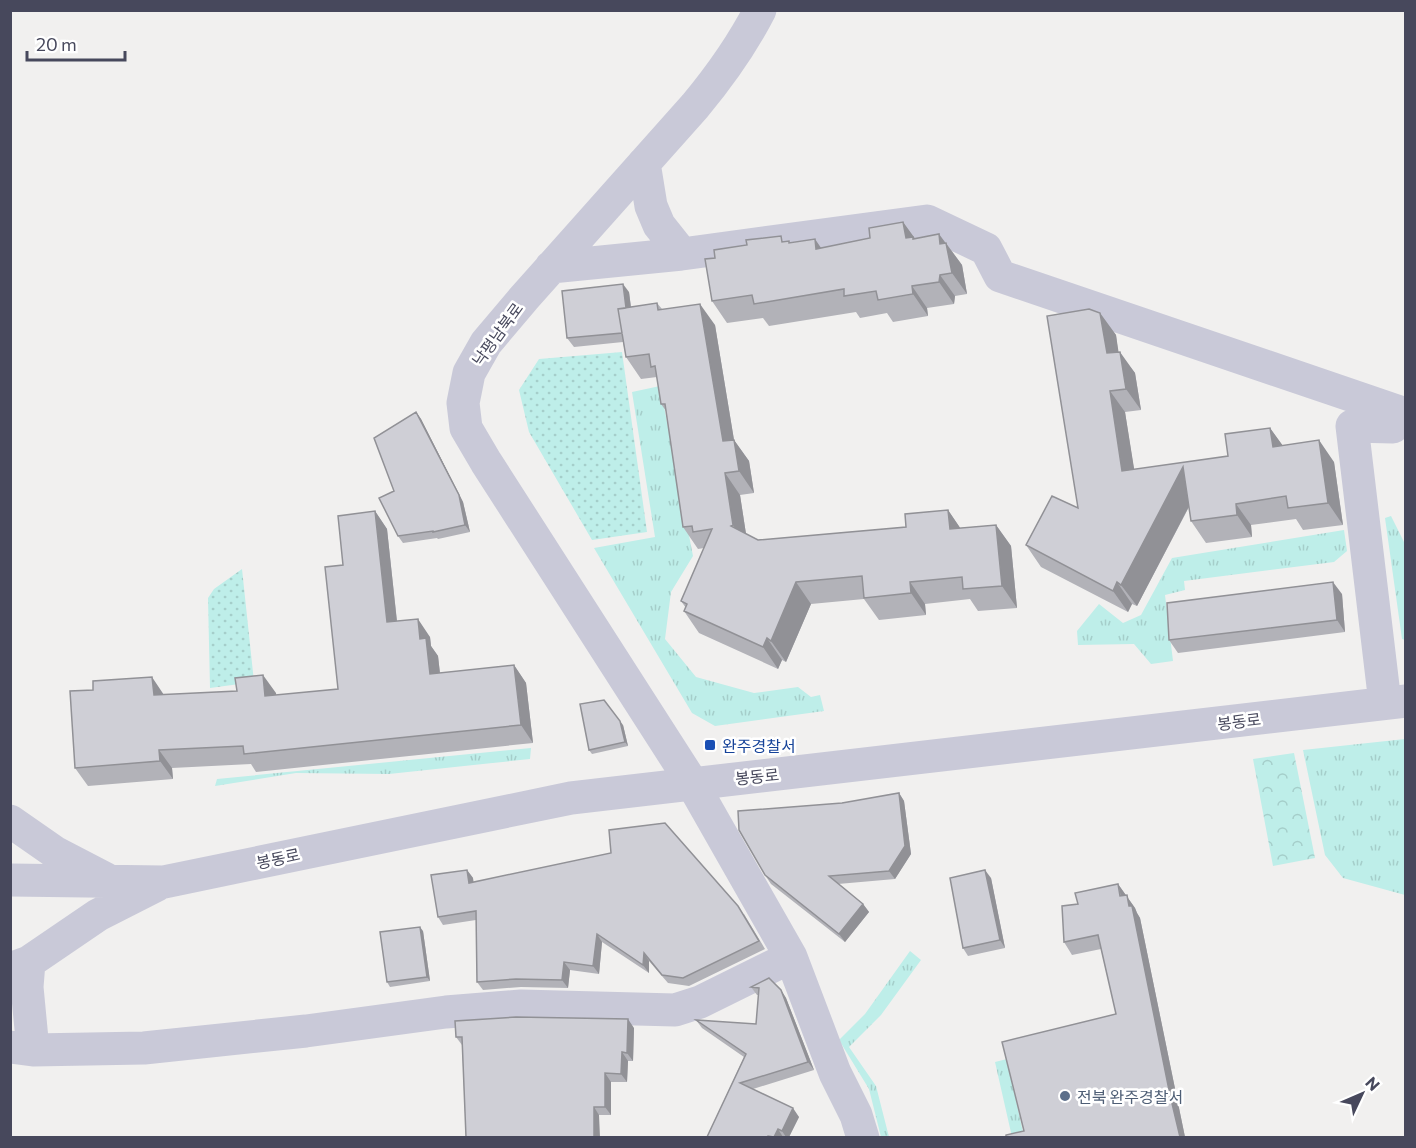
<svg xmlns="http://www.w3.org/2000/svg" width="1416" height="1148" viewBox="0 0 1416 1148" font-family="Commissioner,'Noto Sans KR',sans-serif">
<style>
.grass{fill:url(#grass-tufts)}
.forest{fill:url(#forest-crowns)}
.park{fill:url(#park-dots)}
.lines{fill:none;stroke-linecap:round;stroke-linejoin:round}
.minor{stroke:#c9c9d8;stroke-width:33}
.wall{fill:#b2b2b8}
.shaded-wall{fill:#919196}
.building{fill:#cfcfd6;stroke:#919196;stroke-width:1.5}
.transit-dot{fill:#1a4fb4;stroke:#fff;stroke-width:2}
.service-dot{fill:#5c6f8a;stroke:#fff;stroke-width:2}
.labels{text-anchor:middle;dominant-baseline:central;stroke-width:5;stroke-linejoin:round;paint-order:stroke}
.street-label{font-size:16px;fill:#47485c;stroke:#fff}
.transit-label{font-size:16px;fill:#164399;stroke:#fff;text-anchor:start}
.service-label{font-size:16px;fill:#4e5e75;stroke:#fff;text-anchor:start}
</style>
<defs>
<pattern id="grass-tufts" width="24" height="20" patternUnits="userSpaceOnUse" patternTransform="scale(1.5)"><rect width="24" height="20" fill="#beeee9"/><path d="M3 7l-1-3M5 7V3M7 7l1-3M15 17l-1-3M17 17v-4M19 17l1-3" fill="none" stroke="#a5ceca"/></pattern>
<pattern id="forest-crowns" width="20" height="18" patternUnits="userSpaceOnUse" patternTransform="scale(1.5)"><rect width="20" height="18" fill="#beeee9"/><path d="M2 6a3 3 0 1 1 6 0M12 15a3 3 0 1 1 6 0" fill="none" stroke="#a5ceca"/></pattern>
<pattern id="park-dots" width="8" height="8" patternUnits="userSpaceOnUse" patternTransform="scale(1.5)"><rect width="8" height="8" fill="#beeee9"/><path d="M2 2h.1M6 6h.1" fill="none" stroke="#a5ceca" stroke-width="1.8" stroke-linecap="round"/></pattern>
</defs>
<rect width="100%" height="100%" fill="#f1f0ef"/>
<!-- grass -->
<path class="grass" d="M660,386L693,556L671,592L665,639L696,677L754,693L798,687L811,697L820,695L824,711L715,726L692,713L594,548L655,537L632,392Z
M1391,516L1405,544V640L1402,639L1385,518Z
M1344,530L1347,551L1334,562L1184,581L1185,590L1165,595L1173,661L1151,664L1134,644L1078,645L1077,631L1099,604L1123,623L1141,615L1172,558Z
M1405,739H1406L1405,895L1343,878L1325,855L1303,750Z
M531,748L530,759L389,774L296,773L215,786L217,779Z
M910,951L921,960L881,1015L849,1047L876,1086L889,1137H881L869,1089L839,1040L865,1014Z
M1007,1059L1024,1137H1012L995,1062Z"/>
<!-- forest -->
<path class="forest" d="M1294,753L1315,858L1273,866L1253,759Z"/>
<!-- park -->
<path class="park" d="M622,352L647,532L592,540L529,432L519,390L539,359Z
M242,569L254,682L210,688L208,598L214,589Z"/>
<g class="lines">
<!-- minor -->
<path class="minor" d="M760,10C742,45 720,76 695,106L524,298L486,343L469,373L463,403L466,428L486,462L692,783L791,957L835,1073L856,1115L863,1138
M644,163L651,206L659,225L682,254
M551,267L682,254L927,221L986,249L1000,276L1400,412L1393,427L1352,426L1385,703
M10,821L56,853L106,879
M10,880L164,882L571,798L1406,701
M29,962L27,987L33,1050
M10,969L29,962L98,915L157,885
M10,1047L33,1050L144,1048L306,1031L446,1012L521,1006L675,1010L700,1002L791,957"/>
</g>
<!-- wall -->
<path class="wall" d="M903,222L915,239L946,243L962,265L967,294L955,296L954,304L927,308L928,316L893,322L887,313L860,318L856,312L769,326L763,318L727,323L712,301L715,258L747,245L785,242L821,248L870,238Z
M629,292L631,307L657,303L662,309L715,325L734,440L749,461L754,493L740,495L746,534L758,540L906,527L948,510L960,528L996,525L1011,546L1017,608L978,611L970,599L925,604L926,615L879,620L864,599L811,604L786,662L782,660L778,669L699,633L684,611L686,608L681,601L704,548L698,549L683,527L666,411L661,404L657,377L641,379L626,357L623,342L574,347L567,338Z
M1100,313L1116,335L1118,352L1135,373L1141,410L1125,412L1134,470L1228,456L1270,428L1282,445L1334,462L1343,525L1303,530L1296,519L1251,525L1252,537L1206,543L1191,521L1189,507L1137,606L1132,604L1128,612L1041,567L1026,545L1078,508Z
M416,412L421,419L463,502L470,532L438,539L437,538L403,543L398,536L394,491Z
M375,511L387,529L397,621L430,637L431,646L438,656L440,673L514,665L526,683L533,743L256,772L251,764L172,768L173,779L88,786L75,768L164,695L276,693V695L338,689L343,565Z
M1342,594L1345,632L1178,653L1169,640Z
M623,725L628,746L592,754L589,750Z
M899,793L904,801L911,854L895,879L838,884L863,904L869,912L845,942L771,884L765,875L842,803Z
M467,870L473,878V882L744,914L765,949L689,986L668,983L649,961V973L602,942L599,974L570,970L568,988L521,987L483,990L477,982L476,920L443,925L438,917Z
M991,878L1005,948L968,956L963,948Z
M1118,884L1135,908L1137,913L1140,918L1179,1108L1185,1137H1006L1024,1131L1116,1014L1101,949L1072,955L1064,942L1078,904Z
M423,931L430,981L390,987L387,982Z
M751,987L781,990L786,998L814,1070L753,1089L799,1117L789,1137H707L744,1057L702,1028L696,1020L756,1024L759,995H757Z
M634,1028L633,1061H628L627,1082H611V1115H599L466,1137L462,1045L456,1037Z"/>
<!-- shaded-wall -->
<path class="shaded-wall" d="M903,222L919,244L906,238Z
M939,234L962,265L967,294L952,273L940,244Z
M815,239L830,261L816,249Z
M940,275L955,296L954,304L939,282Z
M623,284L629,292L635,341L629,332Z
M912,286L927,308L928,316L913,294Z
M700,304L715,325L734,440L749,461L754,493L739,471L723,441Z
M1100,313L1116,335L1122,375L1107,353Z
M1120,352L1135,373L1141,410L1126,389Z
M1110,391L1125,412L1138,493L1122,471Z
M416,412L421,419L463,502L470,532L465,525Z
M1270,428L1286,450L1273,447Z
M1319,440L1334,462L1343,525L1328,503Z
M1183,467L1198,489L1137,606L1121,585Z
M725,473L740,495L748,547L733,525Z
M1236,504L1251,525L1252,537L1237,515Z
M948,510L963,532L950,529Z
M375,511L387,529L399,641L387,622Z
M996,525L1011,546L1017,608L1002,586Z
M796,582L811,604L786,662L771,641Z
M910,582L925,604L926,615L911,593Z
M1117,582L1132,604L1128,612L1113,591Z
M1333,582L1342,594L1345,632L1337,620Z
M418,619L430,637L431,646L438,656L442,692L430,674L420,639Z
M767,638L782,660L778,669L763,647Z
M514,665L526,683L533,743L521,725Z
M263,675L276,693L278,714L265,696Z
M152,677L164,695H154Z
M620,721L623,725L628,746L625,742Z
M159,750L172,768L173,779L160,761Z
M899,793L904,801L911,854L895,879L889,871Z
M467,870L473,878L475,891L469,883Z
M985,870L991,878L1005,948L1000,940Z
M1118,884L1135,908L1137,913L1140,918L1179,1108L1185,1137H1180Z
M863,904L869,912L845,942L839,934Z
M420,927L423,931L430,981L427,977Z
M597,934L602,942L599,974L593,966Z
M644,953L649,961V973L643,965Z
M564,962L570,970L568,988L562,980Z
M781,990L786,998L814,1070L808,1062Z
M628,1019L634,1028L633,1061L627,1053Z
M622,1052L628,1061L627,1082L621,1074Z
M605,1073L611,1082V1115L605,1107Z
M594,1107L599,1115L600,1137H594Z
M793,1108L799,1117L789,1137H786L782,1131Z
M778,1129L783,1137H774Z"/>
<!-- building -->
<path class="building" d="M903,222L906,238L913,237V239L939,234L940,244L946,243L952,273L940,275L939,282L912,286L913,294L878,300L876,291L844,296V289L754,304L752,295L712,301L705,259L715,258L714,250L747,245L746,240L781,236L782,242L789,241V243L815,239L816,249L870,238L869,228Z
M623,284L626,308L618,309L622,333L567,338L562,291Z
M657,303L658,310L700,304L723,441L734,440L739,471L725,473L733,525L731,526L758,540L906,527L905,514L948,510L950,529L996,525L1002,586L963,589L962,577L910,582L911,593L864,598L862,576L796,582L771,641L767,638L763,647L684,611L687,604L681,601L712,529L693,532L692,526L683,527L665,404H661L655,366L651,367L649,354L626,357L618,309Z
M1089,309L1100,313L1107,353L1120,352L1126,389L1110,391L1122,471L1228,456L1225,434L1270,428L1273,447L1319,440L1328,503L1288,508L1286,496L1236,504L1237,515L1191,521L1183,467L1121,585L1117,582L1113,591L1026,545L1052,496L1078,508L1047,316Z
M416,412L459,495L465,525L433,532V531L398,536L379,498L394,491L374,438Z
M375,511L387,622L418,619L420,639L426,638L430,674L514,665L521,725L244,754L243,746L159,750L160,761L75,768L70,691L93,690V681L152,677L154,695L237,691L235,678L263,675L265,696L338,689L325,567L343,565L338,516Z
M1333,582L1337,620L1169,640L1167,603Z
M604,700L620,721L625,742L589,750L580,704Z
M899,793L905,846L889,871L829,876L863,904L839,934L765,875L739,830L738,811L842,803Z
M665,823L738,906L759,941L683,978L662,975L644,953L643,965L597,934L593,966L564,962L562,980L516,979L477,982L476,911L438,917L431,875L467,870L469,883L611,853L609,830Z
M985,870L1000,940L963,948L950,878Z
M1118,884L1120,896L1127,895L1129,906H1132L1170,1095L1180,1137H1006V1135L1024,1131L1002,1042L1116,1014L1098,935L1064,942L1062,906L1078,904L1075,893Z
M420,927L427,977L387,982L380,932Z
M769,978L781,990L808,1062L740,1083L793,1108L782,1131L778,1129L774,1137L768,1136L767,1137H707L746,1054L696,1020L756,1024L759,988L751,987Z
M516,1017L628,1019L627,1053L622,1052L621,1074L605,1073V1107H594V1137H459H466L462,1037H456L455,1021Z"/>
<!-- markers -->
<rect class="transit-dot" x="704" y="739" width="12" height="12" rx="3"/>
<circle class="service-dot" cx="1065" cy="1096" r="6"/>
<g class="labels">
<!-- street labels -->
<g class="street-label">
<text transform="translate(497 334) rotate(-54)">낙평남북로</text>
<text transform="translate(1239 721) rotate(-7)">봉동로</text>
<text transform="translate(757 776) rotate(-6)">봉동로</text>
<text transform="translate(278 858) rotate(-12)">봉동로</text>
</g>
<!-- transit labels -->
<g class="transit-label">
<text x="722" y="745">완주경찰서</text>
</g>
<!-- service labels -->
<g class="service-label">
<text x="1077" y="1096">전북 완주경찰서</text>
</g>
</g>
<!-- border -->
<rect width="1416" height="1148" fill="none" stroke="#47485c" stroke-width="24"/>
<!-- north arrow -->
<g transform="translate(1362 1094) rotate(46)" stroke="#ffffff" stroke-width="4.5" paint-order="stroke">
<path d="M0-4.5L10 22L0 15L-10 22Z" fill="#47485c"/>
<text y="-9" font-size="16" font-weight="bold" text-anchor="middle" fill="#47485c">N</text>
</g>
<!-- scale -->
<path d="M27 51v9h98v-9" fill="none" stroke="#47485c" stroke-width="3"/>
<text x="36" y="51" font-size="18" fill="#47485c" stroke="#ffffff" stroke-width="4.5" paint-order="stroke">20 m</text>
</svg>
